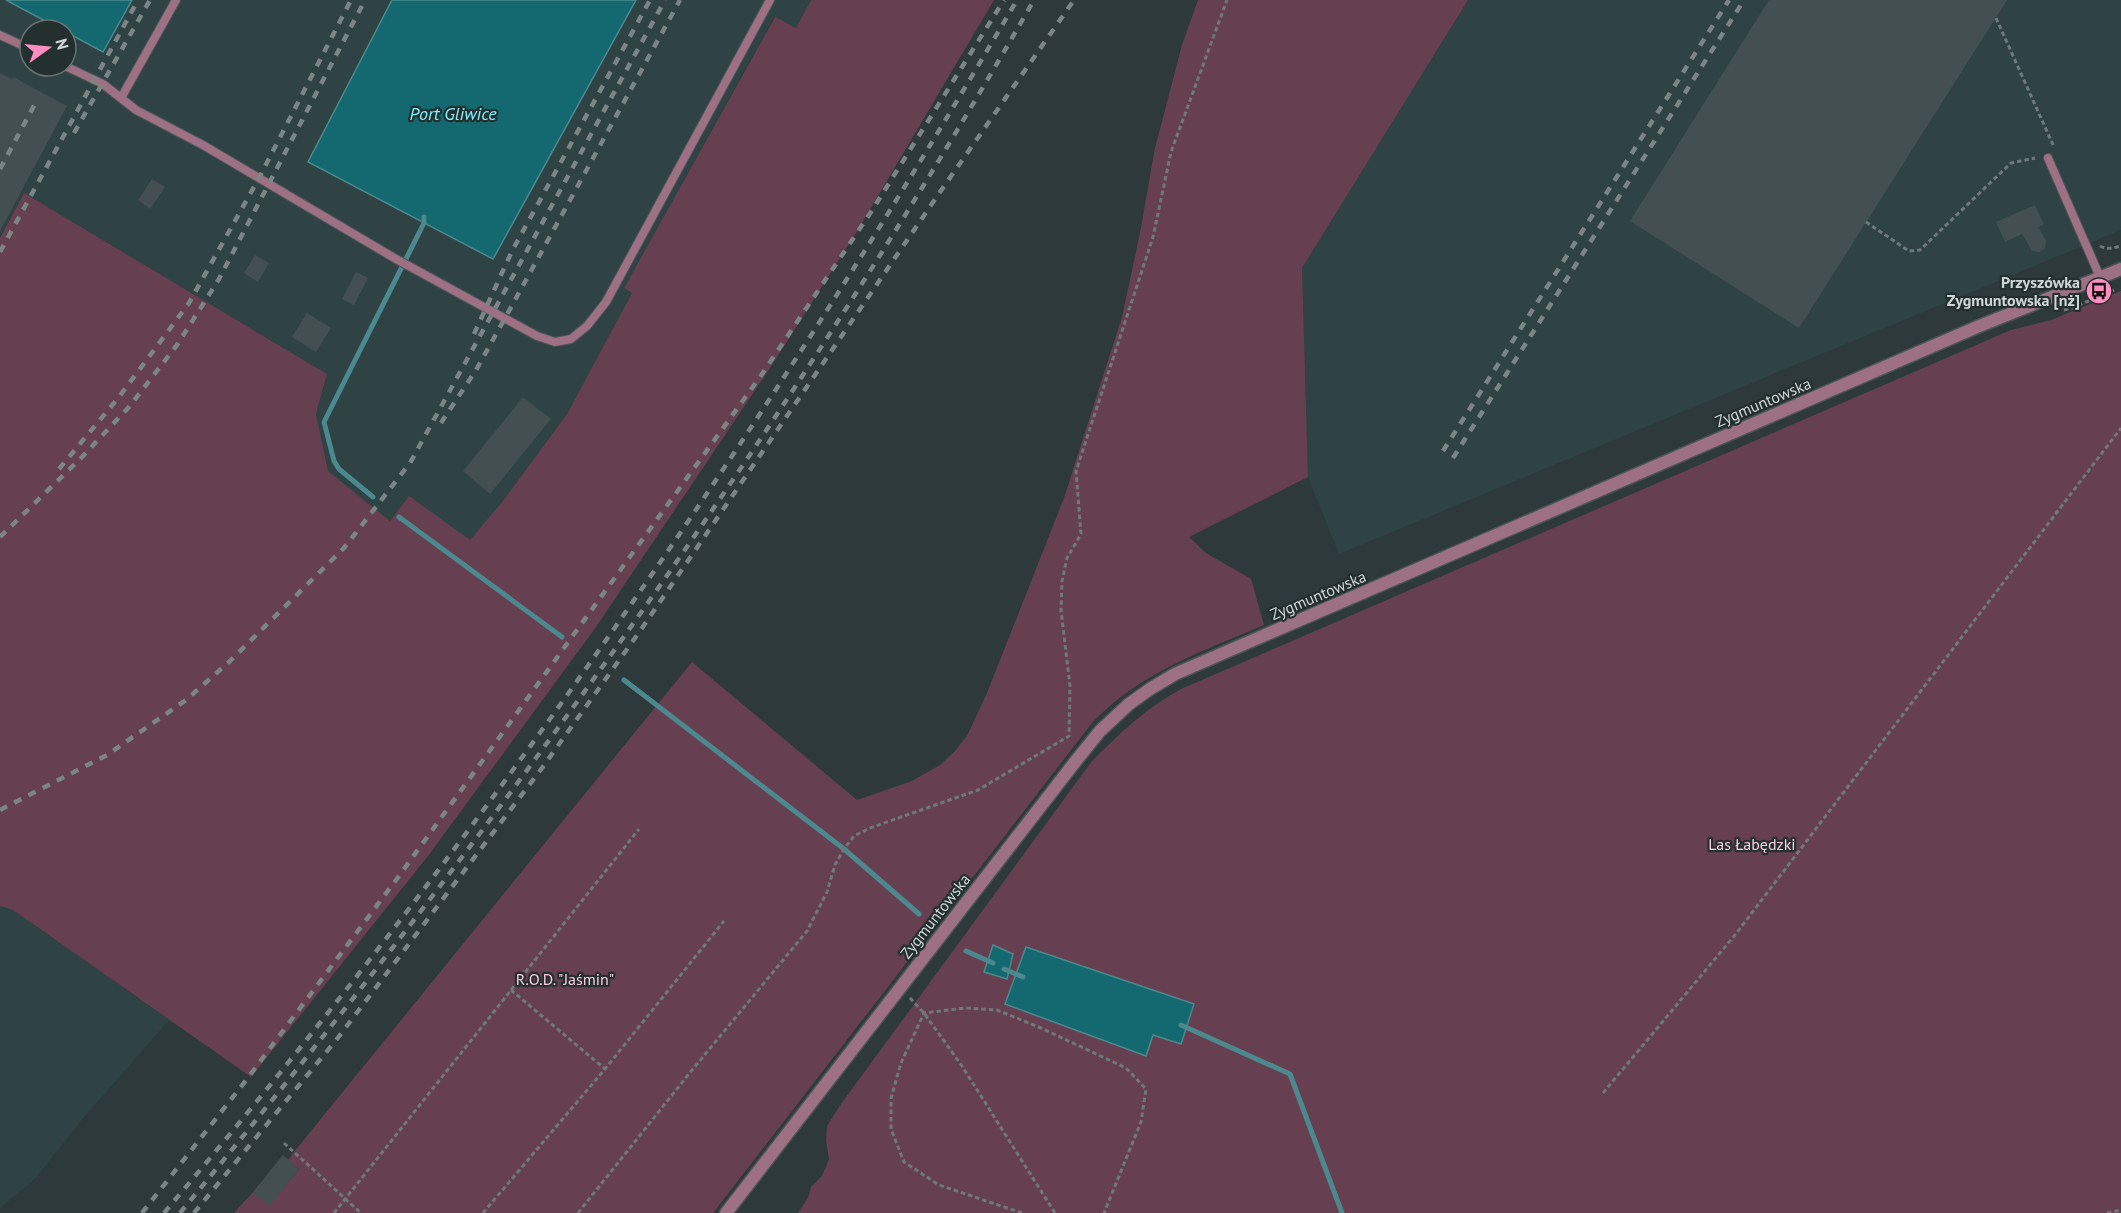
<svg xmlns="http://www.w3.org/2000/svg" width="2121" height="1213" viewBox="0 0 2121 1213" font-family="'PT Sans',sans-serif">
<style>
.built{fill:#2f4345;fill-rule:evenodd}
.green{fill:#664050}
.water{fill:#14686f;stroke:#4c898e;stroke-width:1.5}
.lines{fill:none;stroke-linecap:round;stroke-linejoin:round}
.stream{stroke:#4c898e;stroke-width:5}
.building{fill:#444f51}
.service-casing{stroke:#4b5557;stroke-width:10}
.tertiary-casing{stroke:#4b5557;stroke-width:15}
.path{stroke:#6f787a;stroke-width:3;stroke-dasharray:4.5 3;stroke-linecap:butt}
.service{stroke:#9d7183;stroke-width:8}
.tertiary{stroke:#9d7183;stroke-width:12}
.rail{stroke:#7c8586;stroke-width:4.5;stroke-dasharray:8 8;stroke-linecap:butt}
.labels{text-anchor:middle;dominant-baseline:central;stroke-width:4.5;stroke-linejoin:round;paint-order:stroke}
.poi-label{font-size:16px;font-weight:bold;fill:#cfd6d6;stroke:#242f30;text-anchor:end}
.street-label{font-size:16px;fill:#cfd6d6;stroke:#242f30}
.park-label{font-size:16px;fill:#fecbdf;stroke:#242f30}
.water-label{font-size:18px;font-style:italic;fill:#81f3fd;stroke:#242f30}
</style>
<rect width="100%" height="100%" fill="#2e393b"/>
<!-- built -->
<path class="built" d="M0,0H811L796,28L774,17L624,288L632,293L567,414L503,501L470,541L409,496L390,521L328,471L316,414L327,374L24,193L0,237ZM30,30H66V66H30Z
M1468,0H2121V230L1339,554L1308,477L1302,268Z
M0,906L13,910L169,1020L84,1117L34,1180L0,1208Z"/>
<!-- green -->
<path class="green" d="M811,0H994L856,233L772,365L596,627L428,856L251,1077L13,910L0,906V238L24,193L327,374L316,414L328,471L390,521L409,496L470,540L503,501L567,414L632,293L624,288L775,17L796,28Z
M1198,0H1468L1302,268L1308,477L1189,537L1206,553L1251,579L1264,625C1203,651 1139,673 1092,723L713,1213H234L253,1192L269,1205L299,1169L288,1160L294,1152L692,662L857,800L912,781L940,765L955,751L967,736L987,693L1064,498L1122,317L1140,233L1155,148L1182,45Z
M2121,291V1213H798L808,1198L811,1187L822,1176L829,1159L826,1141L827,1126L841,1104L1092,761C1119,734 1147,707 1181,689L2011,330L2051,320Z"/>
<!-- water -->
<path class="water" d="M6,0H132L103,52L66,32V30H62Z
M392,0H636L493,259L308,162Z
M993,945L1013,954L1007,979L984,972Z
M1026,947L1194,1004L1181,1044L1153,1035L1146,1056L1005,1004Z"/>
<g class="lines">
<!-- stream -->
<path class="stream" d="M373,497L339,469L334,461L324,422L424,223V217
M399,517L562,637
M624,680L844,849L919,914
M966,951L993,963
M1004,969L1023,977
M1181,1025L1290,1074L1342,1213"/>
</g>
<!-- building -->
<path class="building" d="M1769,0H2007L1799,328L1630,221Z
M0,73L12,79L13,77L67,106L0,231Z
M152,179L165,187L150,209L138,200Z
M2035,205L2044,225L2038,227L2046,240L2045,248L2039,252L2032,251L2022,234L2005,242L1996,222Z
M255,255L269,263L258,282L244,273Z
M356,272L368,278L354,305L342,299Z
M307,313L331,328L316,352L292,337Z
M523,397L551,419L490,494L463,471Z
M283,1155L299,1169L269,1206L253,1192Z"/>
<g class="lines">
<defs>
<path id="service" d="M0,35L30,49
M65,66L103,84L136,110L203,145L396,259L537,336L555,342L571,339L587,326L606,302L770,0
M121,98L176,0
M2048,158L2100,277"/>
<path id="tertiary" d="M726,1213L1075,762L1100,731L1129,704L1150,689L1175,674L1977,327L2121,269"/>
</defs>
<!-- service casing -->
<use href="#service" class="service-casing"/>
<!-- tertiary casing -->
<use href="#tertiary" class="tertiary-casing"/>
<!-- path -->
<path class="path" d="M1996,18L2054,147
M1866,222L1909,251L1920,250L2011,163L2035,158
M2100,246C2107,250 2113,248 2121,246
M2064,310L2072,308L2114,290
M511,990L605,1069
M910,998L924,1013L962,1066L1055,1213
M1603,1093L1735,935L2121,428
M284,1143L361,1213
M334,1213L639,829
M483,1213L605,1069L724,921
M578,1213L688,1075L807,931L827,892L835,865L844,849L854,836L870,828L978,790L1069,736L1070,686L1061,610L1062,581L1067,558L1081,534L1076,471L1153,237L1171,152L1227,0
M1022,1213L939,1185L904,1162L891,1129V1098L901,1063L924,1013L965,1008L997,1010L1041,1028L1126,1068L1146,1089L1141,1122L1104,1213
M2107,1213L2121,1210"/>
<!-- service -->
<use href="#service" class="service"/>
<!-- tertiary -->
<use href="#tertiary" class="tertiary"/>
<!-- rail -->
<path class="rail" d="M74,133L150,0
M0,169L36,102
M0,252L138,0
M474,334L512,251L650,0
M441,423L476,370L504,320L680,0
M1443,451L1729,0
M1453,458L1744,0
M59,469L119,397L189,303L259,178L351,0
M0,537L82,457L129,407L177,345L219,279L365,0
M0,810L107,755L186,700L230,661L344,548L410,463L665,0
M142,1213L247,1079L399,876L760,377L871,212L1004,0
M164,1213C486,833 765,429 1017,0
M180,1213C495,832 787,429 1034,0
M194,1213L337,1039L542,768L640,631L940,192L1074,0"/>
</g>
<!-- icons -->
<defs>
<symbol id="bus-disc" viewBox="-11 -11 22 22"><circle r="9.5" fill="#fd8ebf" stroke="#242f30"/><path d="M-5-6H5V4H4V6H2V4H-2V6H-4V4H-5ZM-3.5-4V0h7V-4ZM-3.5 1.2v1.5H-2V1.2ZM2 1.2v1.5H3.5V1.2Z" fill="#111"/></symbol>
</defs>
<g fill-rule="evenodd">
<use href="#bus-disc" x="2084" y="276" width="30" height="30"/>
</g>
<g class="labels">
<!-- poi labels -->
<g class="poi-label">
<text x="2080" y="282">Przyszówka<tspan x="2080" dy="18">Zygmuntowska [nż]</tspan></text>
</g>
<!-- street labels -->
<g class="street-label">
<text transform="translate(1763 402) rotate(-23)">Zygmuntowska</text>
<text transform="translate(1318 595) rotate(-23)">Zygmuntowska</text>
<text transform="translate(935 916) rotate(-52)">Zygmuntowska</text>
</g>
<!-- park labels -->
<g class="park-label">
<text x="1752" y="844">Las Łabędzki</text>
<text x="565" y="979">R.O.D. "Jaśmin"</text>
</g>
<!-- water labels -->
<g class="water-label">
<text x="453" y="113">Port Gliwice</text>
</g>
</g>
<!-- north arrow -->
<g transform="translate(48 48) rotate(75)"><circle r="28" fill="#242f30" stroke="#687272" stroke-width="1.5"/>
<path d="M0-4.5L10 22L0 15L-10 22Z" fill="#fd8ebf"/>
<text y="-9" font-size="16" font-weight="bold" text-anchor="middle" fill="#cfd6d6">N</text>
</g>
</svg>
